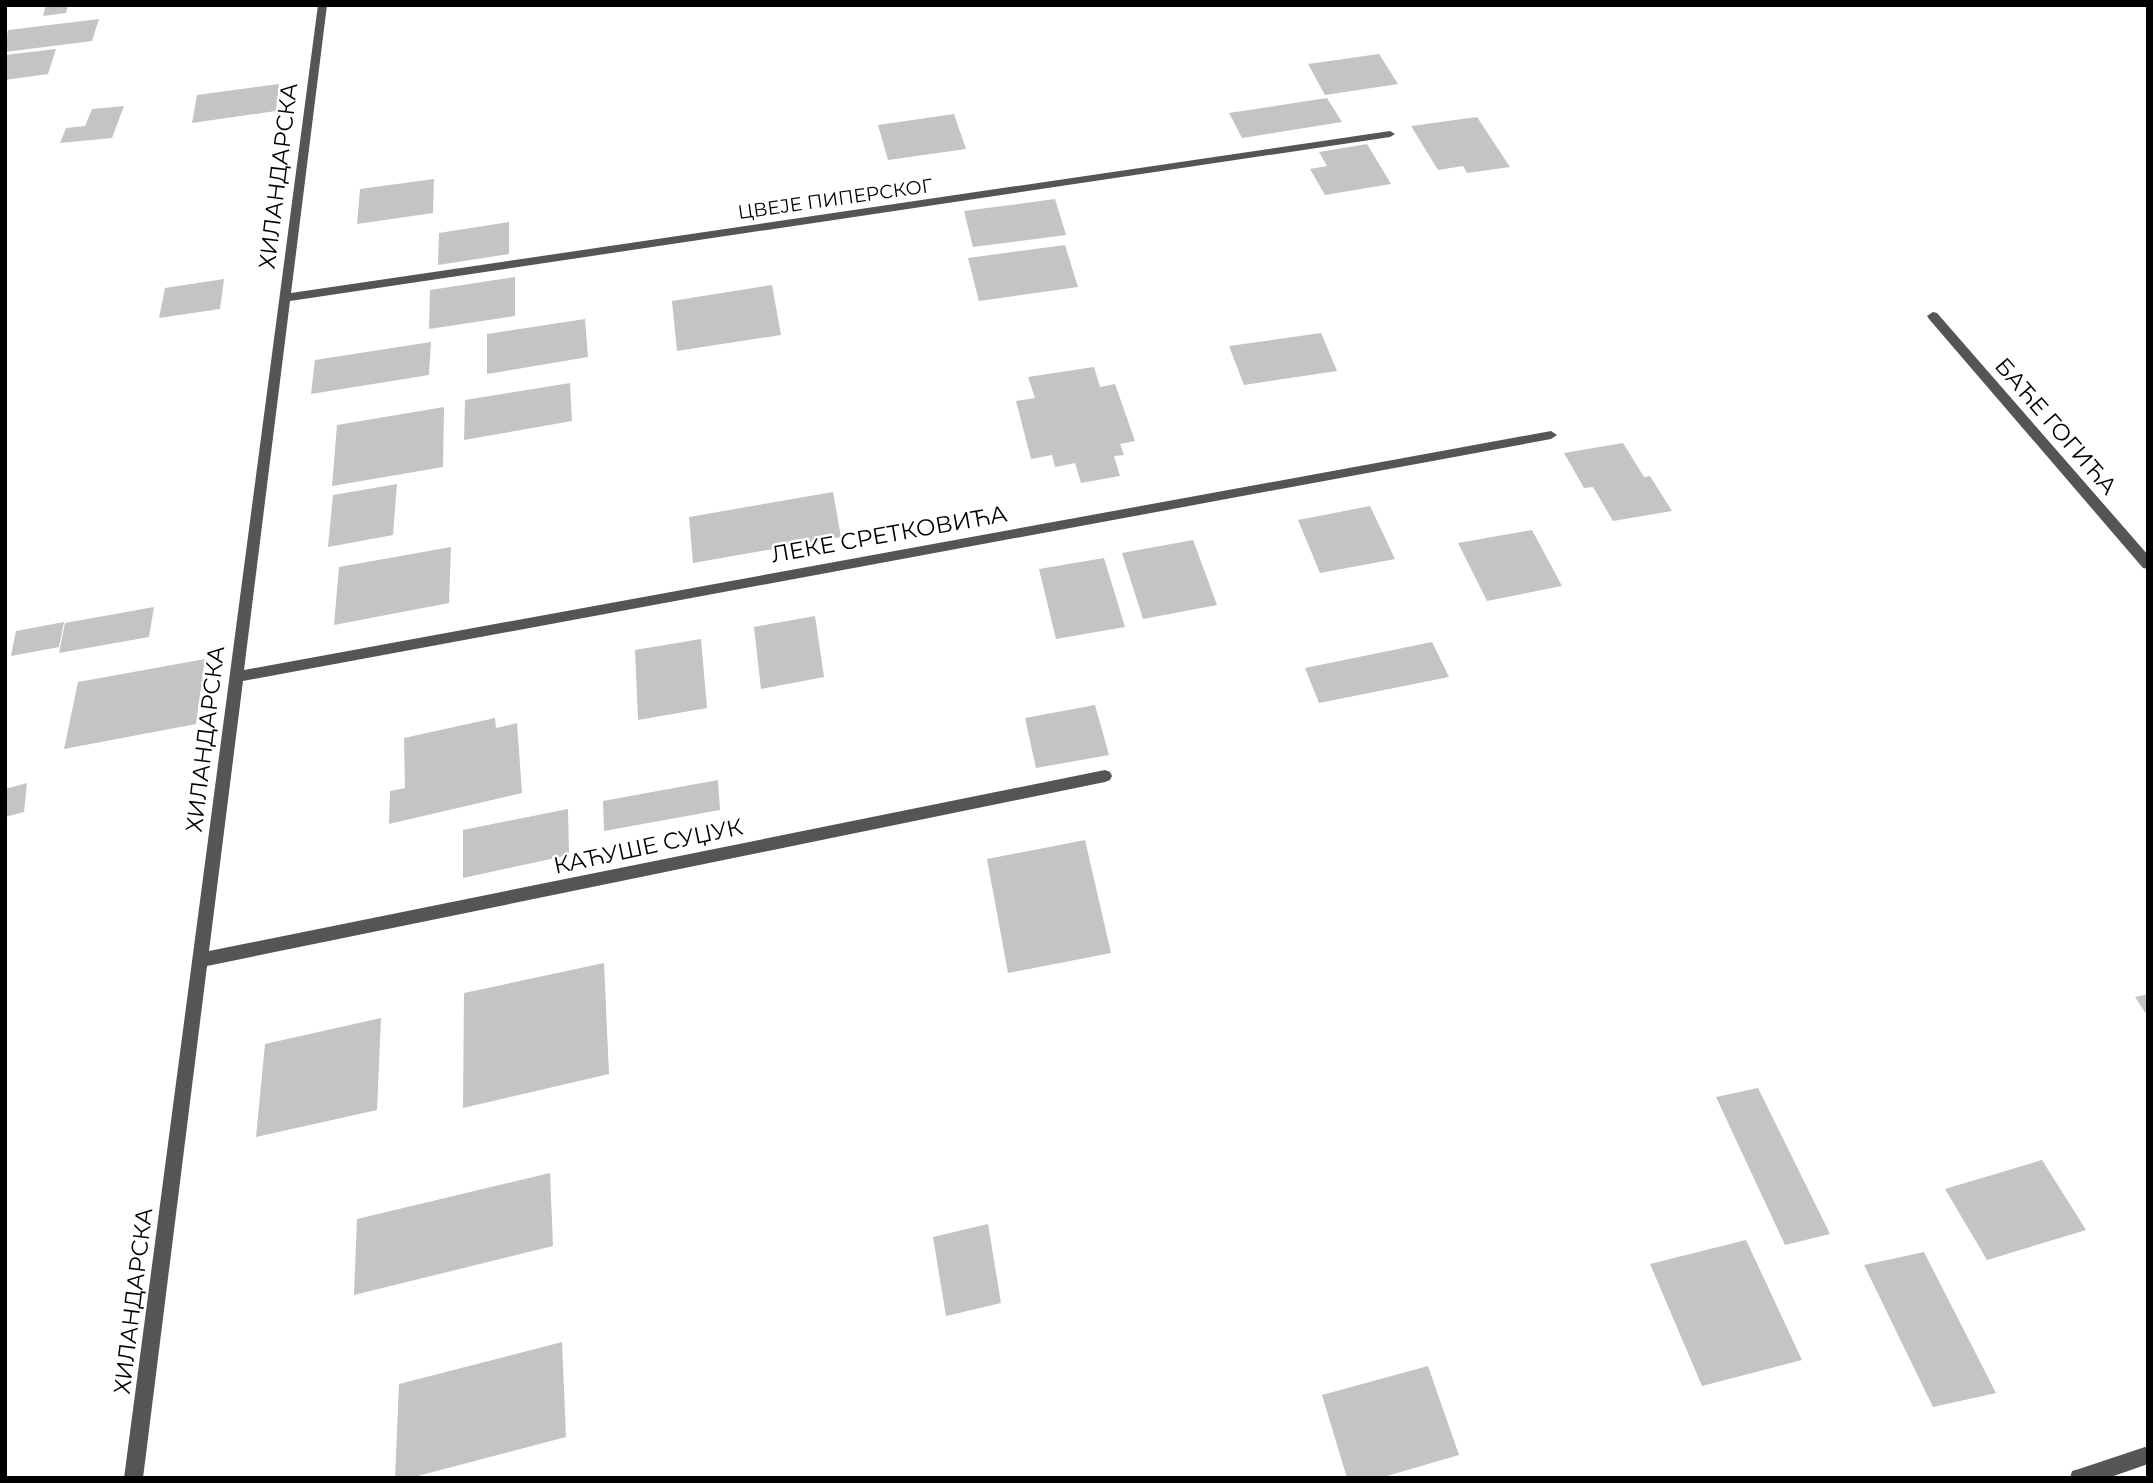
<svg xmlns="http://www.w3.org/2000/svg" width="2153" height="1483" viewBox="0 0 2153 1483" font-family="Montserrat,sans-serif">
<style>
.building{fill:#c4c4c4}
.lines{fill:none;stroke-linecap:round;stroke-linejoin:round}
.street{fill:#555;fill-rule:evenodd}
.labels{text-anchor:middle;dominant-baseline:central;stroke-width:5;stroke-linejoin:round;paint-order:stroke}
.far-street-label{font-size:19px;fill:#000;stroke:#fff}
.street-label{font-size:23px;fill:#000;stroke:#fff}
</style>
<rect width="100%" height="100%" fill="#fff"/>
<!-- building -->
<path class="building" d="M46,5H68L66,13L43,16Z
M99,19L92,41L5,52L8,30Z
M56,49L48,74L5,80V55Z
M1379,54L1398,84L1325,95L1308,64Z
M279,84L276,111L192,123L197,95Z
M1327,98L1342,122L1242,138L1229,113Z
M124,106L112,138L60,143L66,128L85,126L92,109Z
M954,114L966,149L888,160L878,125Z
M1477,117L1510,167L1467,173L1463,166L1438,170L1411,126Z
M1367,144L1391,184L1325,195L1310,169L1327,166L1319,152Z
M434,179L433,213L357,224L360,189Z
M1055,199L1066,235L973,247L964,211Z
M509,222V254L438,265L439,233Z
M1065,245L1078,287L979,301L968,258Z
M515,277V316L429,329L430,290Z
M224,279L220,309L159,318L165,288Z
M772,285L781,335L677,351L672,301Z
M585,319L588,357L487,374V334Z
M1321,333L1337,371L1244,385L1229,346Z
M431,342L429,375L311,394L315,360Z
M1094,367L1100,387L1115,384L1135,441L1120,444L1124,455L1114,456L1120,476L1081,483L1075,463L1055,467L1052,455L1031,459L1016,401L1035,398L1028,377Z
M570,383L572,421L464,440L465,400Z
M444,407L443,467L332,486L337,425Z
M1623,443L1644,477L1650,476L1672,511L1613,521L1593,487L1584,488L1564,453Z
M397,484L393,535L328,547L333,495Z
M833,492L841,537L693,563L689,517Z
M1370,506L1395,559L1320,573L1298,520Z
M1532,530L1562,586L1487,601L1458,543Z
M1193,540L1217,605L1143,619L1122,553Z
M451,547L449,603L334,625L339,567Z
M1104,558L1125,627L1056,639L1039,569Z
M154,607L149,637L59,653L65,623Z
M815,616L824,677L761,689L754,627Z
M64,622L59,647L11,656L16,631Z
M701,639L707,708L638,720L635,650Z
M1432,642L1449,677L1319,703L1305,668Z
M205,659L196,724L64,749L78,682Z
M1095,705L1109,755L1036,768L1025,718Z
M495,718L496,728L517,723L522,793L389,824L390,791L405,788L404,738Z
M718,780L720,810L604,831L603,801Z
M27,783L24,812L5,817V789Z
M568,809L569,855L463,878V830Z
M1085,840L1111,953L1008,973L987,859Z
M604,963L609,1074L463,1108L464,993Z
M2148,994V1017L2135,997Z
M381,1018L377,1110L256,1137L265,1044Z
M1758,1088L1830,1234L1785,1245L1716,1097Z
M2042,1160L2086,1230L1987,1260L1945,1189Z
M550,1173L553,1246L354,1295L357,1219Z
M988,1224L1001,1303L946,1316L933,1237Z
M1746,1240L1802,1360L1702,1386L1650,1264Z
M1924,1252L1996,1393L1933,1407L1864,1265Z
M562,1342L566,1437L410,1478H395L399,1384Z
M1428,1366L1459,1455L1380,1478H1347L1322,1395Z"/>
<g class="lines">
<!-- street -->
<path class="street" d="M318,5H327L291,293L1390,131L1395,134L1390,137L290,301L244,670L1551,431L1557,435L1551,439L243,681L209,951L1105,770L1110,772L1112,776L1110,780L1105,782L207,966L143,1478H124Z
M1933,312L1937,313L2148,555V569L2143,568L1929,319L1927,316Z
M2148,1446V1464L2108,1478H2070L2072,1471L2079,1469Z"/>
</g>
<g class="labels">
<!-- far-street labels -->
<g class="far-street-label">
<text transform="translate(835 199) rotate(-8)">ЦВЕЈЕ ПИПЕРСКОГ</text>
</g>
<!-- street labels -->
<g class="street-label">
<text transform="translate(278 176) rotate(-83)">ХИЛАНДАРСКА</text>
<text transform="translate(2056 426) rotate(49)">БАЋЕ ГОГИЋА</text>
<text transform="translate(889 534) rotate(-10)">ЛЕКЕ СРЕТКОВИЋА</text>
<text transform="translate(205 739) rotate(-83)">ХИЛАНДАРСКА</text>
<text transform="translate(648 846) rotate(-12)">КАЋУШЕ СУЏУК</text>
<text transform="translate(133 1301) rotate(-83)">ХИЛАНДАРСКА</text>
</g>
</g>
<!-- border -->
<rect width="2153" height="1483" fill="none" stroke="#000000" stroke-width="14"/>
</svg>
